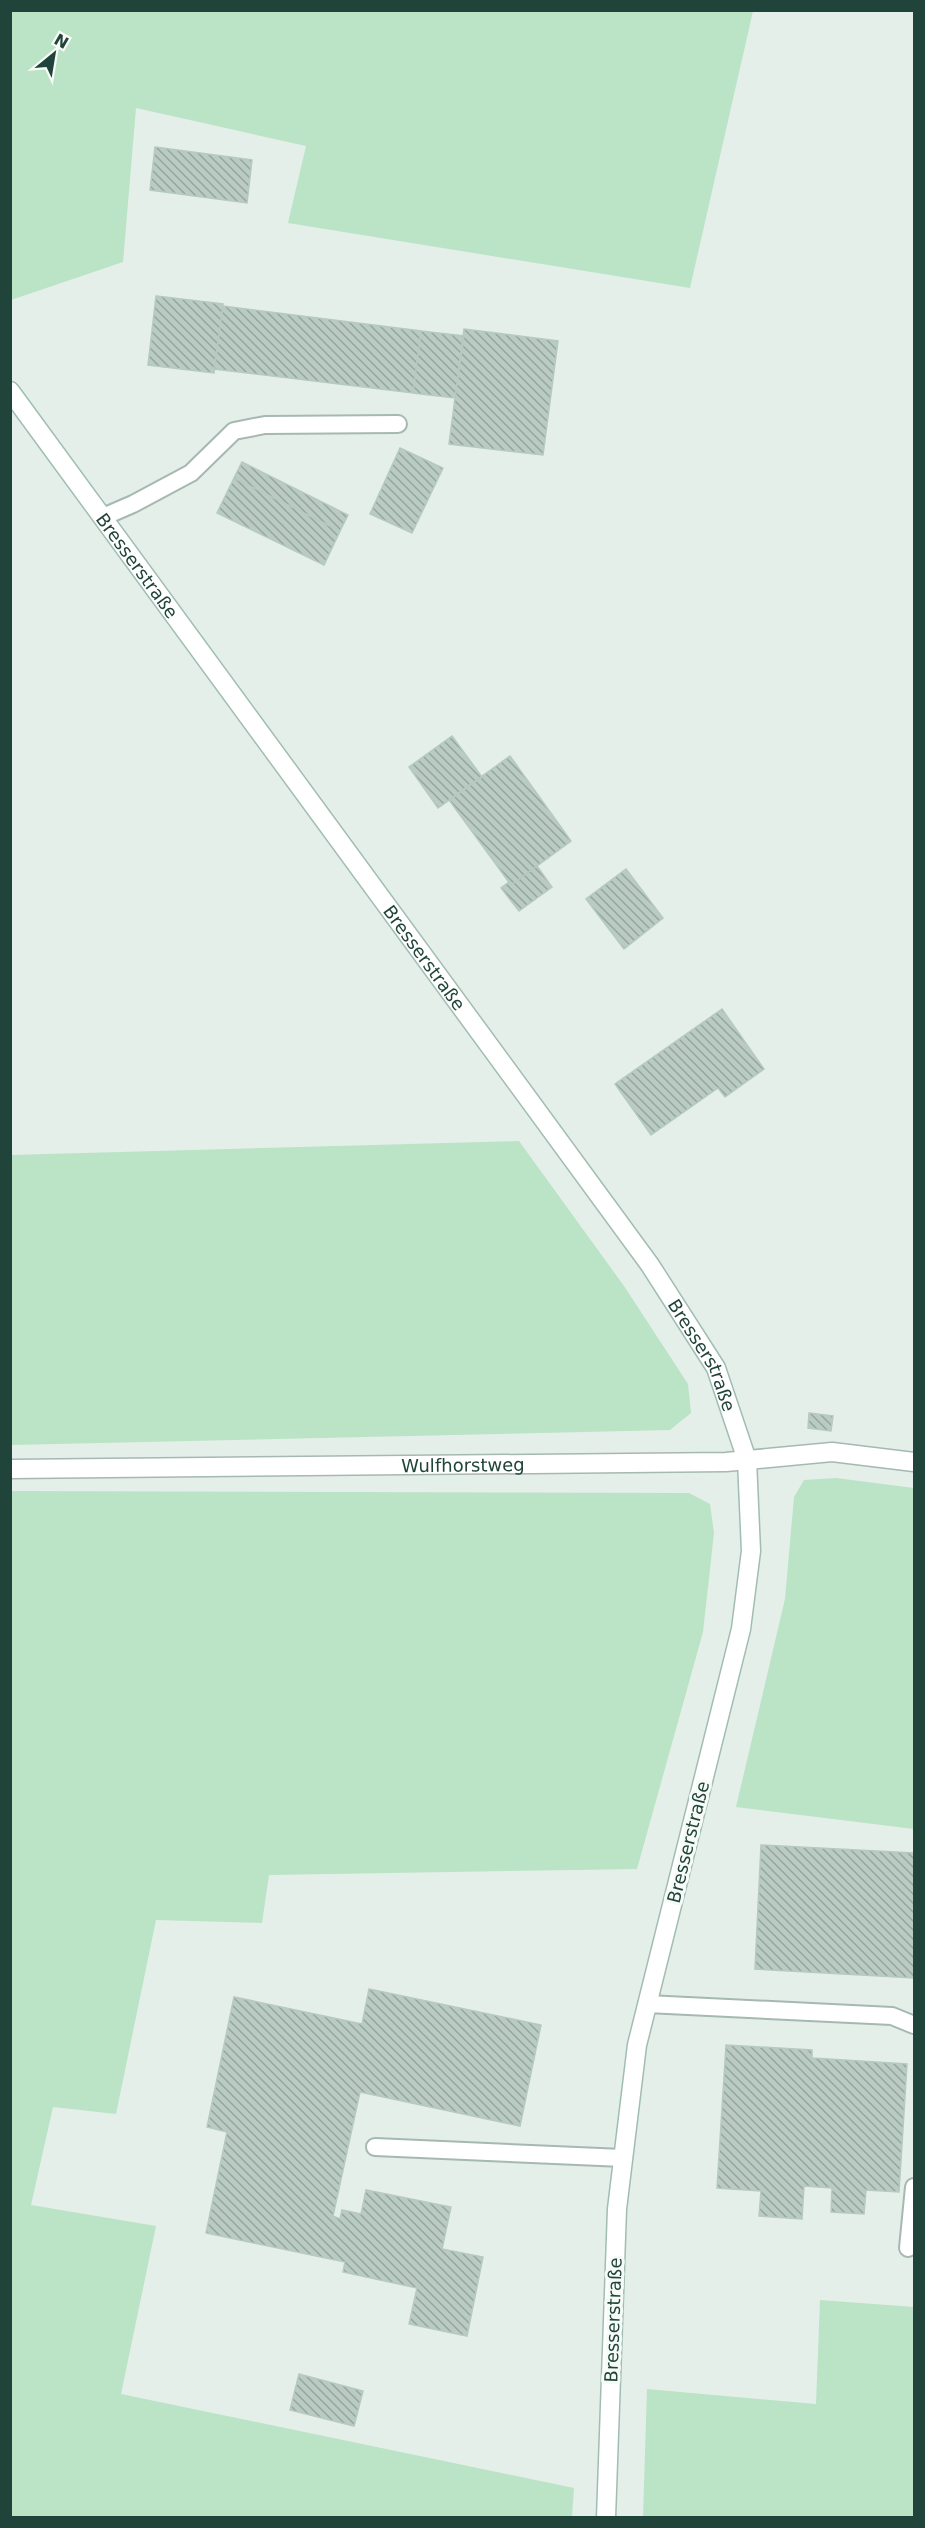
<svg xmlns="http://www.w3.org/2000/svg" width="925" height="2528" viewBox="0 0 925 2528" font-family="'DejaVu Sans',sans-serif">
<style>
.grass{fill:#bbe3c5}
.building{fill:url(#building-back-hatch);stroke:#b6cac1;stroke-width:1.5}
.lines{fill:none;stroke-linecap:round;stroke-linejoin:round}
.lane-casing{stroke:#a6b8b2;stroke-width:20}
.street-casing{stroke:#a6b8b2;stroke-width:21}
.secondary-casing{stroke:#a1bdb3;stroke-width:21}
.lane{stroke:#fff;stroke-width:16}
.street{stroke:#fff;stroke-width:18}
.secondary{stroke:#fff;stroke-width:18}
.labels{text-anchor:middle;dominant-baseline:central;stroke-width:6;stroke-linejoin:round;paint-order:stroke}
.street-label{font-size:18px;fill:#21443a;stroke:#f6fbf8}
</style>
<defs>
<pattern id="building-back-hatch" width="6" height="6" patternUnits="userSpaceOnUse" patternTransform="scale(1.5)"><rect width="6" height="6" fill="#b9cbc3"/><path d="M-1 5l2 2M0 0l6 6M5-1l2 2" fill="none" stroke="#96a69f"/></pattern>
</defs>
<rect width="100%" height="100%" fill="#e4efea"/>
<!-- grass -->
<path class="grass" d="M10,11L11,10L753,11L690,288L288,223L306,146L136,108L123,262L11,300Z
M519,1141L624,1286L688,1384L691,1413L670,1430L11,1445V1155Z
M836,1478L914,1488V1829L736,1807L785,1599L794,1497L804,1480Z
M11,1491L689,1493L710,1504L714,1533L703,1632L637,1869L269,1875L262,1923L156,1920L116,2114L53,2107L31,2205L156,2226L121,2394L574,2488L572,2517H11Z
M820,2300L914,2307V2517H643L647,2389L816,2404Z"/>
<!-- building -->
<path class="building" d="M155,147L252,160L247,203L150,190Z
M156,296L223,304L214,373L148,365Z
M223,306L421,331L413,393L214,369Z
M464,329L558,341L543,455L449,444Z
M421,331L464,336L455,398L413,393Z
M400,448L443,468L412,533L370,514Z
M242,462L348,515L340,531L234,478Z
M234,478L340,531L324,565L217,513Z
M452,736L482,777L438,808L409,767Z
M510,756L571,841L511,885L449,800Z
M537,866L552,887L519,911L501,888L509,882L511,885Z
M626,869L663,918L624,949L586,899Z
M722,1009L764,1069L725,1097L718,1088L651,1135L615,1084Z
M809,1413L833,1416L831,1431L808,1428Z
M761,1845L914,1853V1978L755,1969Z
M369,1989L541,2025L520,2126L360,2092L333,2216L340,2219L342,2210L361,2214L366,2190L451,2207L442,2249L483,2257L467,2336L409,2324L417,2288L343,2272L345,2262L206,2233L227,2132L207,2127L234,1997L362,2024Z
M726,2045L812,2050V2058L907,2064L899,2192L866,2190L864,2214L831,2212L832,2188L804,2186L802,2219L759,2216L761,2191L717,2188Z
M299,2374L363,2391L354,2426L290,2410Z"/>
<g class="lines">
<defs>
<path id="lane" d="M103,517L133,504L191,473L234,431L265,425L398,424
M647,2004L892,2016L914,2025
M375,2147L623,2158
M908,2248L914,2187"/>
<g id="street">
<path id="s1" d="M10,1469L726,1462L832,1452L914,1462"/>
</g>
<g id="secondary">
<path id="s2" d="M10,391L650,1265L716,1368L747,1460L751,1551L741,1629L637,2045L617,2209L606,2518"/>
</g>
</defs>
<!-- lane casing -->
<use href="#lane" class="lane-casing"/>
<!-- street casing -->
<use href="#street" class="street-casing"/>
<!-- secondary casing -->
<use href="#secondary" class="secondary-casing"/>
<!-- lane -->
<use href="#lane" class="lane"/>
<!-- street -->
<use href="#street" class="street"/>
<!-- secondary -->
<use href="#secondary" class="secondary"/>
</g>
<g class="labels">
<!-- street labels -->
<g class="street-label">
<text stroke="none"><textPath href="#s2" startOffset="216">Bresserstraße</textPath></text>
<text stroke="none"><textPath href="#s2" startOffset="702">Bresserstraße</textPath></text>
<text stroke="none"><textPath href="#s2" startOffset="1188">Bresserstraße</textPath></text>
<text stroke="none"><textPath href="#s1" startOffset="453">Wulfhorstweg</textPath></text>
<text transform="translate(688 1842) rotate(-76)">Bresserstraße</text>
<text transform="translate(613 2320) rotate(-88)">Bresserstraße</text>
</g>
</g>
<!-- border -->
<rect width="925" height="2528" fill="none" stroke="#21443a" stroke-width="24"/>
<!-- north arrow -->
<g transform="translate(54 54) rotate(30)" stroke="#f6fbf8" stroke-width="4.5" paint-order="stroke">
<path d="M0-4.5L10 22L0 15L-10 22Z" fill="#21443a"/>
<text y="-9" font-size="16" font-weight="bold" text-anchor="middle" fill="#21443a">N</text>
</g>
</svg>
